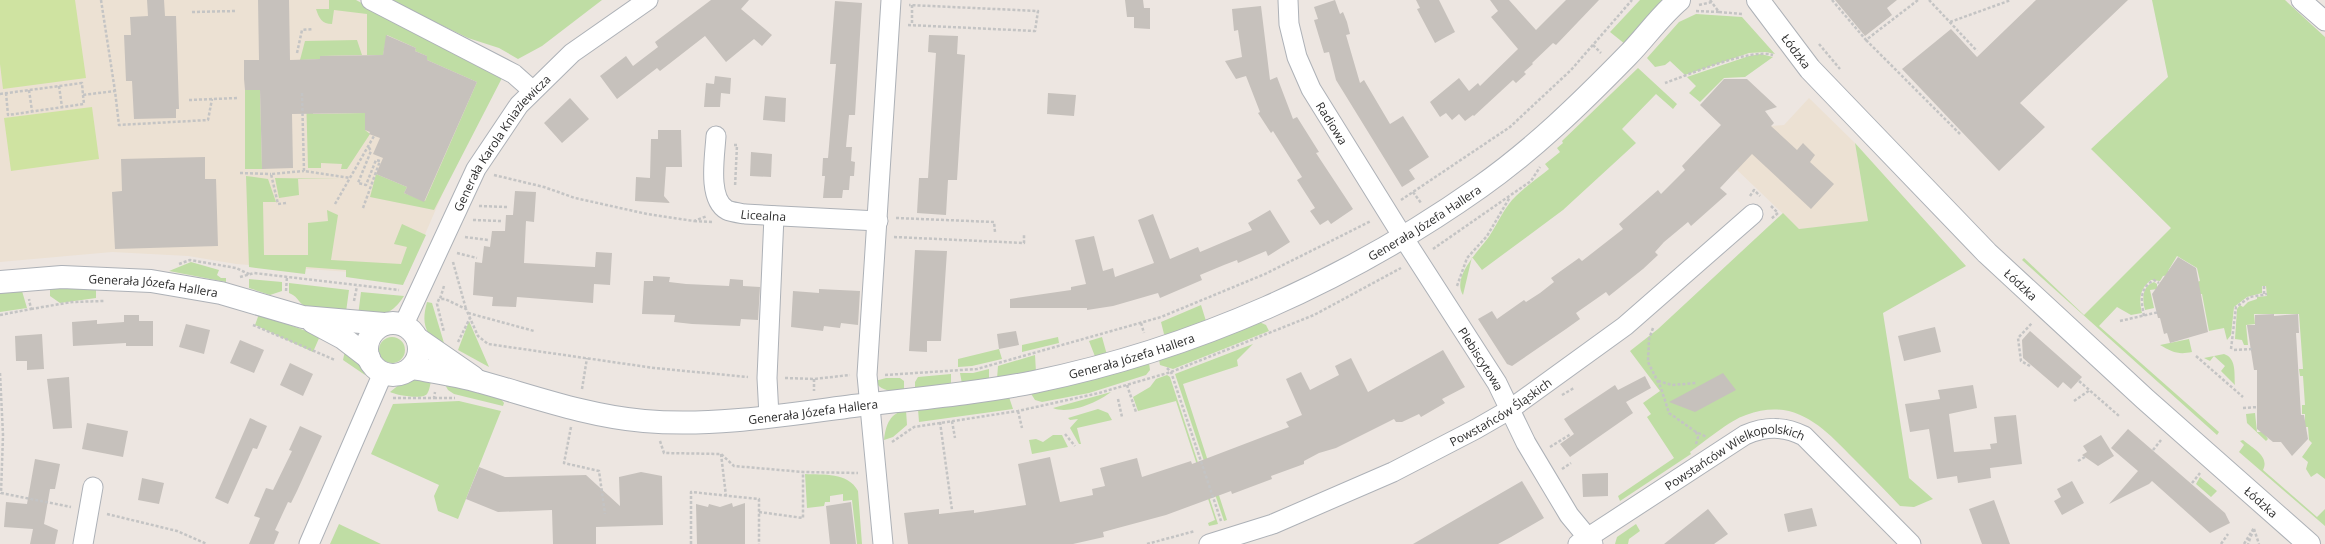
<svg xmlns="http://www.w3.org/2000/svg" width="2325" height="544" viewBox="0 0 2325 544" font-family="'Open Sans',sans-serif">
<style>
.education{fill:#ece1d3}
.green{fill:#bfdda4}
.pitch{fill:#cfe3a1}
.building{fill:#c6c1bc}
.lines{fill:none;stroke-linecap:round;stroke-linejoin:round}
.minor-casing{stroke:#adb1b7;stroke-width:21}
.tertiary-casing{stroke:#adb1b7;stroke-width:24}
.path{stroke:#c4c4c4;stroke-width:2.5;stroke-dasharray:3 2;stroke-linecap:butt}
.minor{stroke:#fff;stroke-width:19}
.tertiary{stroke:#fff;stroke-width:22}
.labels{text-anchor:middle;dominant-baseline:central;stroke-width:3;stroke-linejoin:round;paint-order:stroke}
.street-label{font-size:12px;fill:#2d2d2d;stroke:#fff}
</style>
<rect width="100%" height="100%" fill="#ede6e1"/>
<!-- education -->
<path class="education" d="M0,0H353L493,77L407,276L236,264L188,256L112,252L0,262Z
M1809,98L1855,143L1868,222L1799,229L1734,167L1771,126L1784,125Z"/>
<!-- green -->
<path class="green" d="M329,0H356L502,78L434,210L370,197L376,174L407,187L404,193L425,201L477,82L427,60V56L415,51L416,48L387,35L383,55H367V14L334,10L332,24C322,24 319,18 316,9H329Z
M390,0H602L542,46L518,59L499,48L468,38Z
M1640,0H1664L1625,44L1610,32Z
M2152,0H2285L2325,37V479L2317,473L2311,477L2306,469L2308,462L2302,457L2312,443L2309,440L2308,427H2305V414H2302V405H2305L2303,376H2300L2299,369H2303L2299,314H2254L2255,324L2246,325L2248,345H2244L2242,340L2235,339L2237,309L2240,305L2243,307L2248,302L2257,299V297L2267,296L2266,286H2262V293L2247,297L2234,307L2231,335L2227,340L2224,328L2209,331L2202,294H2199L2197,282L2200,281L2197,268L2177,256L2168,271L2169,275L2163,276L2160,281L2151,280C2139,289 2139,300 2142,313L2131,315L2117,307L2099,326L2219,432L2217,435L2022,260L2024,258L2084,315L2171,228L2091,149L2168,77Z
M1696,14L1742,17L1775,54L1766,52L1749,53L1685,75L1670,61L1665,65L1655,67L1647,58L1679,22Z
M357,40L362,55L320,56V59L300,60L305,41Z
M1761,54L1773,57L1745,77L1724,78L1700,102L1689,93L1696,86L1687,77L1749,56Z
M1638,68L1677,104L1673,109L1656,94L1622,129L1636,143L1563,210L1482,270L1472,257L1463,295C1451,276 1481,249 1490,235C1498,223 1505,206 1516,196C1526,186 1538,178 1549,169L1545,164L1560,152L1557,148L1563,143L1562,141Z
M245,90H260L262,169H245Z
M312,92L313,114L365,113V130L370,134L347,169H341L342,164L321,163V168H308L306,93Z
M1855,143L1966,266L1883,313L1909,478L1933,499L1914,507L1900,506C1885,490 1869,474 1853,458C1822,426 1794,397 1746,415C1730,420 1704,442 1690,452L1691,454L1620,501L1618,496L1674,458L1647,417L1651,414L1643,403L1660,391L1630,351L1658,329L1783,213L1799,229L1868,221Z
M246,176L268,179L276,202H263L264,255H308V223L328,221L327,210L338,215L331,260L401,264L407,247L394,244L402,224L426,235L403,285L346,277V270L306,267L305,274L249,267Z
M275,178L341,179H298L299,195L279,198Z
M191,262L219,270L217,275L221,278H226V282L169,271Z
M249,279L282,282V291L270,295L249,288Z
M2154,282L2157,284V289L2150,290L2154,308L2145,310C2142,299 2142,286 2154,282Z
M289,283L349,290L346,312C334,311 313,312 303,305C297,300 297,296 289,293Z
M50,286L96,288V298L60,303L50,296Z
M22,291L27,308L0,312V293Z
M361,292L404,296C391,316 380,317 358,316Z
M427,302L432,303L444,343L442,348C425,333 421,324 427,302Z
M1201,305L1206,321L1167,335L1164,334L1161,322Z
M259,314L320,336L313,352L255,325Z
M469,321L489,367L458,350Z
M1257,321L1266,325L1269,331L1173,369L1160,365L1159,360Z
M1058,337L1059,343L1022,352V345Z
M1102,337L1107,355L1096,359L1089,341Z
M379 350a13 13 0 1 1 26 0a13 13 0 1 1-26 0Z
M2189,339L2192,352C2178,355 2172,352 2160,345Z
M1253,344L1237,360L1238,366L1183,384L1227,520L1224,521L1175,374Z
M346,346L359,359L365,375L343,360Z
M999,349L1002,359L972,366L958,367V359Z
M2224,354C2237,358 2234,375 2235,385L2221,371L2225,366L2214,356L2210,361L2204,358Z
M1035,355L1036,372L997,379L998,366Z
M1149,363L1150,370L1146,375L1089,393L1042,402L1035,400L1030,392Z
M989,369V380L962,384L960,373H973Z
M951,374V385L915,390V382L918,377Z
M1167,375L1170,377L1218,524L1209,526L1208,523L1215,520L1176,401L1138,411L1133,397L1150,387L1156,379Z
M422,378H432C430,383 430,390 427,394C422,400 396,395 390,392L400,384Z
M886,378H900L904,381V391C894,392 881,392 875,381Z
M443,381L501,399L504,403L503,406L454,394L448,390Z
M1111,392C1098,402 1069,415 1053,408Z
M1009,397L1013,409L919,422L918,409Z
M459,401L501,411L458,519L438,511L434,496L439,485L371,454L393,404Z
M1098,409L1108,413L1112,420L1077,428L1081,444H1079L1070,428L1078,419L1070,420L1068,418Z
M906,410L907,425L893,437L884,440C886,424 890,413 906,410Z
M2255,413L2257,432H2263L2268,439L2266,441L2247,423L2246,414Z
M1053,435H1062L1068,447L1032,454L1029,440L1036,439L1043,442Z
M2243,440C2252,448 2270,456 2263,470L2317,517L2325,509V526L2239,452L2244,445L2240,441Z
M805,474C823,475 848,472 858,491L862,544H857L852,500L843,501V494L830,496V502H825L824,506L807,508Z
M2200,477L2217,491L2211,497L2196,484Z
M339,524L381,544H330Z
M1636,524L1640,531L1629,539L1628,544H1615L1617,537Z"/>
<!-- pitch -->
<path class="pitch" d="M0,0H75L86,78L3,89L0,64Z
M92,107L99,159L11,171L4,118Z"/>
<!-- building -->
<path class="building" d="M147,0H164L165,16H176L179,109H176V118L134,119L132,81H126L124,35H131L130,17L148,16Z
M258,0H289L290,60L320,59V56L383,55L386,35L416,48L415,51L427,56V60L477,82L424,202L404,193L407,187L376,174L383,158L373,154L380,138L369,134L370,132L365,130V113L292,114L293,168L262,169L260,90H245L244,79V60H259Z
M711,0H749L741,9L772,35L762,46L754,39L726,62L705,36L660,71L657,68L617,99L600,76L626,56L633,66L658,47L655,42Z
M1125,0H1143L1144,8H1150V29L1134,28V17H1127Z
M1335,0L1340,14L1343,12L1347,22L1350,34L1346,35L1360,83L1364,80L1390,124L1403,116L1429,157L1409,170L1415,179L1402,187L1336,80L1329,52L1324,53L1314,20L1318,19L1314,7Z
M1416,0H1439L1455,32L1435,43L1417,9L1420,8Z
M1490,0H1509L1536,30L1566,0H1599L1556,45L1553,43L1532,63L1533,64L1524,72L1526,74L1516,83L1513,80L1474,116L1473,115L1465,121L1459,114L1452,120L1446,113L1440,117L1430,102L1459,78L1469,91L1478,83L1480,86L1518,49L1491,17L1498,11Z
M1835,0H1897L1887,8L1892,15L1865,36Z
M2036,0H2128L2020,103L2045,127L1999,171L1902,69L1951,29L1977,57Z
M835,1L862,3L855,115H849L846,147H852L851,161L855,162L854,176H850L849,190H843L842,198H823L825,176H822L823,158H828L836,64H830Z
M1261,6L1270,80L1277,77L1293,119L1297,117L1319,152L1316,153L1353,209L1331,224L1328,220L1320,225L1310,211L1315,208L1297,180L1302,177L1273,131L1271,133L1258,113L1260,112L1246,76L1236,79L1225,61L1242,57L1238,30L1234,31L1232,9Z
M929,35L958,36L957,54L965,55L957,180H948L946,215L917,213L919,178H928L936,53L928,52Z
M715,76L731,78L730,94L721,93L720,107H704L706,83L714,84Z
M1724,79H1747L1777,107L1765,111L1774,123L1771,126L1797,150L1803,143L1815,155L1810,162L1834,184L1811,209L1752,154L1720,188L1727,194L1691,226L1688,222L1664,242L1655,252L1658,255L1643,269L1609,296L1606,292L1576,313L1580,319L1566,329L1512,366L1507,364L1478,319L1492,311L1497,319L1524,300L1526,302L1540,293L1554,282L1551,278L1579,258L1582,261L1623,229L1619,224L1658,190L1661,194L1685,170L1682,166L1721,125L1700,105Z
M1048,93L1076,95L1074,116L1047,114Z
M765,96L786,98L785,122L763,120Z
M570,98L589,119L562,143L544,123Z
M658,130H681L682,167H666L664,196L670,203L635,201L636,177L650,178L651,139H658Z
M751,152L772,154L771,177L750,176Z
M205,157V179H216L218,246L115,249L112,192L122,191L121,159Z
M515,191L536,192L534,222L526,221L524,263L595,267L596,252L612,253L610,285L594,284L593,303L517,297L516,307L492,306L493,297L473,295L475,262L482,263L484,246L490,247L492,231H505L506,215H513Z
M1270,210L1290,242L1268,256L1266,251L1238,263L1237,260L1224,265L1200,275L1202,280L1160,298L1158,293L1113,306L1087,310V308H1010V299L1071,290V287L1086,284L1075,240L1094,236L1103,271L1113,268L1115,277L1154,263L1138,220L1153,214L1170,259L1198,247L1200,252L1252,230L1248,223Z
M915,250L947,251L941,341H927V352L909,351Z
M2178,257L2196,268L2208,332L2170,343L2167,333L2164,334L2160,318H2158L2152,294Z
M653,276L670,277L669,282L686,284L729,286L730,279L743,280V286L760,287L758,320L741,319L740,326L692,324L674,322L675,315L642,314L644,281H653Z
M819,289L860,291L858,325L841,323L840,328L824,326L823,331L791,327L793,291L819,293Z
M2274,314V316L2298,314L2299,333H2296L2301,415H2304L2308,439L2292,456L2281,442H2273L2257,429V370H2254L2247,325H2255V315Z
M124,315H139V321H153V346H126V343L73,346L72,322L97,320V324L124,322Z
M186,324L210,330L204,354L179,347Z
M1935,327L1941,352L1904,361L1898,336Z
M1016,331L1019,345L999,349L997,334Z
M2030,331L2082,377L2071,389L2063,382L2058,388L2023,358L2022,340Z
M42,334L44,369L27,370V361H16L15,336Z
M240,340L264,350L254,373L230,363Z
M1443,350L1465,387L1442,399L1445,403L1421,417L1419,414L1402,422H1396L1394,419L1336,448L1319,453L1304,461V464L1271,476L1272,479L1232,494L1231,491L1166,515L1103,532L1104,537L1073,544H908L904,513L939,509V514L974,510V513L1026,505L1018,464L1050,457L1060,502L1093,495L1092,489L1105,486L1100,468L1137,458L1142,477L1191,461L1192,464L1289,427L1286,422L1302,415L1286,379L1301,372L1310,390L1339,375L1335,366L1351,358L1368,392Z
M290,363L313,374L303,396L280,385Z
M1723,373L1736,390L1695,412L1669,402Z
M1645,376L1651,388L1626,402L1633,413L1570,457L1560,444L1574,434L1564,419L1615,385L1618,390Z
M69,377L72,428L53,429L47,379Z
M1973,385L1977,408L1949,414L1954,452L1991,449L1990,444L1997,443L1994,417L2016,415L2022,464L1990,468L1991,478L1958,483L1957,476L1937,479L1929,429L1910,432L1905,404L1940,399L1938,390Z
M250,418L267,426L257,449L253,448L228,504L215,498Z
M87,423L128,431L123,457L82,449Z
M300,426L322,436L297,491L291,503L288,502L275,530L279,532L274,544H249L260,518L254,516L266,488L273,490L292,451L289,450Z
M2128,429L2225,513L2230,523L2210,533L2152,481L2149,484L2109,504L2138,471L2111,448Z
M2101,435L2114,456L2098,466L2082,455L2087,452L2083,446Z
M35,459L60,464L55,489H50L44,524L58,530L55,544H30L33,529L4,527L6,502L27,504Z
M479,467L505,477L586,475L620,506L619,477L641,472L662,476L663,525L596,527V544H553L552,510L498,512L466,499Z
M1608,473V496L1583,497L1582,474Z
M142,478L164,483L159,504L138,500Z
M1522,481L1544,518L1511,537L1498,544H1413Z
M2072,481L2084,503L2062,515L2054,501L2061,497L2057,489Z
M1994,500L2010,544H1982L1969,509Z
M851,502L856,544H830L826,506Z
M732,503L733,507L745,503V544H697L696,504L708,507L709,504L720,507Z
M1812,508L1817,526L1788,532L1784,514Z
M1708,509L1728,534L1714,544H1664Z"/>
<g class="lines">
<defs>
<g id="minor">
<path d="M371,0L514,74L532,90"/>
<path id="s1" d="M1288,0L1289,24L1297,57L1311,89L1403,237L1497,383L1526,443L1569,515L1593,544"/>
<path d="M2301,0L2325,21"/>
<path id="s2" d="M716,136C715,155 707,199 727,210C731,212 739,213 745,214L878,221"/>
<path id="s3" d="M404,324L476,169L519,105L572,53L648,0"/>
<path d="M769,416L767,378L774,216"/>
<path d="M83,544L93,487"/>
<path d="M309,544L383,373"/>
<path d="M883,544L867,375L891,0"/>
<path id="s4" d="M1209,544L1273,524L1393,472L1476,429L1509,410L1625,326L1753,214"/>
<path id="s5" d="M1578,544L1745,435C1766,426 1784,426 1804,436L1911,544"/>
</g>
<g id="tertiary">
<path id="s6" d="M1758,0L1810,69L1987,253L2145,399L2309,544"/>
<path id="s7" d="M0,282L62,277L151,281L221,293L303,317L384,324"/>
<path d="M313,322L343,338L369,358"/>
<circle cx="393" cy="349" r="26"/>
<path d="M418,339L473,377"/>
<path id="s8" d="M412,368C435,372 458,375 481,382C535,397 587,416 644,421C713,427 785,415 853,406C913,399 974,394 1034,382C1194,349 1347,281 1480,187C1534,149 1581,103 1627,56C1645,38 1659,17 1679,0"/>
</g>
</defs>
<!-- minor casing -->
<use href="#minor" class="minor-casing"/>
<!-- tertiary casing -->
<use href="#tertiary" class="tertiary-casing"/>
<!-- path -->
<path class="path" d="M101,0L115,91
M1710,0L1719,12L1742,14
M1832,0L1866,40L1918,0
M1929,0L1977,51
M912,5V25
M1699,5L1712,2
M1696,11L1719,12
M192,12L236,11
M1950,22L2011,0
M908,25L1035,31L1038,11L909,5
M1866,40L1960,134
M1819,44L1840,69
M1593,45L1601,53
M297,53L302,30L313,29
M1665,83C1691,74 1749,48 1773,55
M59,86L62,107
M29,90L32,111
M6,93L8,115L84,104L83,95
M302,93L304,171L350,178
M0,94L82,83L83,95L115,91L119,125L208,120L212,99
M189,100L238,98
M734,145H737L735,187
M240,173L271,174
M494,175L544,187L575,198L647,214L694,221L707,216
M1413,192L1421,203
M1750,196L1754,190L1760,196
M1401,200L1510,127L1571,70L1632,0
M286,203L278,204L271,174L304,171
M335,204L374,136
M479,206L507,207
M1771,206L1778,213L1771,219
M363,208L380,161L376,160L366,185L358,183L371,151L368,146
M896,218L994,222L995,232
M473,220L501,221
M694,221L712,222
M465,237L488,240
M894,237L1024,243V234
M1433,249L1531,181L1540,167
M457,253L477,258
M453,262L466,309
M179,264L190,260L236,268L249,274
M240,277L254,273L399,290
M444,286L440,299H445L466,309L478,336L488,344L654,368L748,377
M1457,286L1467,258L1487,236L1510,197
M286,291L287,276
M2264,294V286
M439,299L437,304L444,332
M354,301L357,286
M31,309L72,302L104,301
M468,313L534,331
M0,315L31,309L29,299
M2144,316C2141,301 2139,288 2154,280L2159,283
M2120,321L2159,312
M1141,323L1144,333
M253,325L335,360
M1653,328L1649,339L1648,362L1661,388L1669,413L1696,432
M458,342L470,318
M2231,349L2236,307L2250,297L2267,294
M2234,350L2253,349
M2196,356L2243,397
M2030,366L2021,361L2018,338L2032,323
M1167,368L1171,372L1221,521
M0,373L3,435L1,493L71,507
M885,375L977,369L1161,317L1265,274L1371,221
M785,378L814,379L850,375
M814,379V391
M1658,381L1672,385L1696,383
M2079,381L2119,416
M1127,385L1136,412
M582,389L587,358
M1562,395L1574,388
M393,398H434L435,392
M434,398H455
M1118,399L1122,417
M2074,401L2090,390
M2243,408L2258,407
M1018,411L1022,428
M952,421L955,438
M940,422L952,510
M571,427L564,463L599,471L605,514
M1065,434L1075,446
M660,441L664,453L721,454L734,466L803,472L858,473
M892,442L914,427L1018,411L1099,393L1171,372L1314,315L1401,268
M1696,444L1698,437L1696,432L1707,437
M1550,447L1571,434
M2153,450L2161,440
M721,454L726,496
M2078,461L2085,457
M1562,469L1571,463
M2192,483L2200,473
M759,512L803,518V472
M107,514L177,531L207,544
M2254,529L2259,544
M691,544V492L759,499V544
M1147,544L1195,531
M2221,544L2228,534
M2244,544L2254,528L2248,544"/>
<!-- minor -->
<use href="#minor" class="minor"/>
<!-- tertiary -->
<use href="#tertiary" class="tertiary"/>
</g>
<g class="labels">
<!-- street labels -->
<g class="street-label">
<text stroke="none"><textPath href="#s6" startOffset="64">Łódzka</textPath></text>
<text stroke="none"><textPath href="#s1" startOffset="133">Radiowa</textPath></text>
<text stroke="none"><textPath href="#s3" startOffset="207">Generała Karola Kniaziewicza</textPath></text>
<text stroke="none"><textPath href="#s2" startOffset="115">Licealna</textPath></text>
<text stroke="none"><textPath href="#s8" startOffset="1055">Generała Józefa Hallera</textPath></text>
<text stroke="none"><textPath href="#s6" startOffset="388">Łódzka</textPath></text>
<text stroke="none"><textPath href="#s7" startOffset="154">Generała Józefa Hallera</textPath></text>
<text stroke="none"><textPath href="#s8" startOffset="732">Generała Józefa Hallera</textPath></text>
<text stroke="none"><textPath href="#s1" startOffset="412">Plebiscytowa</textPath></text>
<text stroke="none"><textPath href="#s8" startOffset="408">Generała Józefa Hallera</textPath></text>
<text stroke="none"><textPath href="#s4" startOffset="321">Powstańców Śląskich</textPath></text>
<text stroke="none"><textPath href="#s5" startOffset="183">Powstańców Wielkopolskich</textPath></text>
<text stroke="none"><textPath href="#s6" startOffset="712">Łódzka</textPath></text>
</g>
</g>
</svg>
